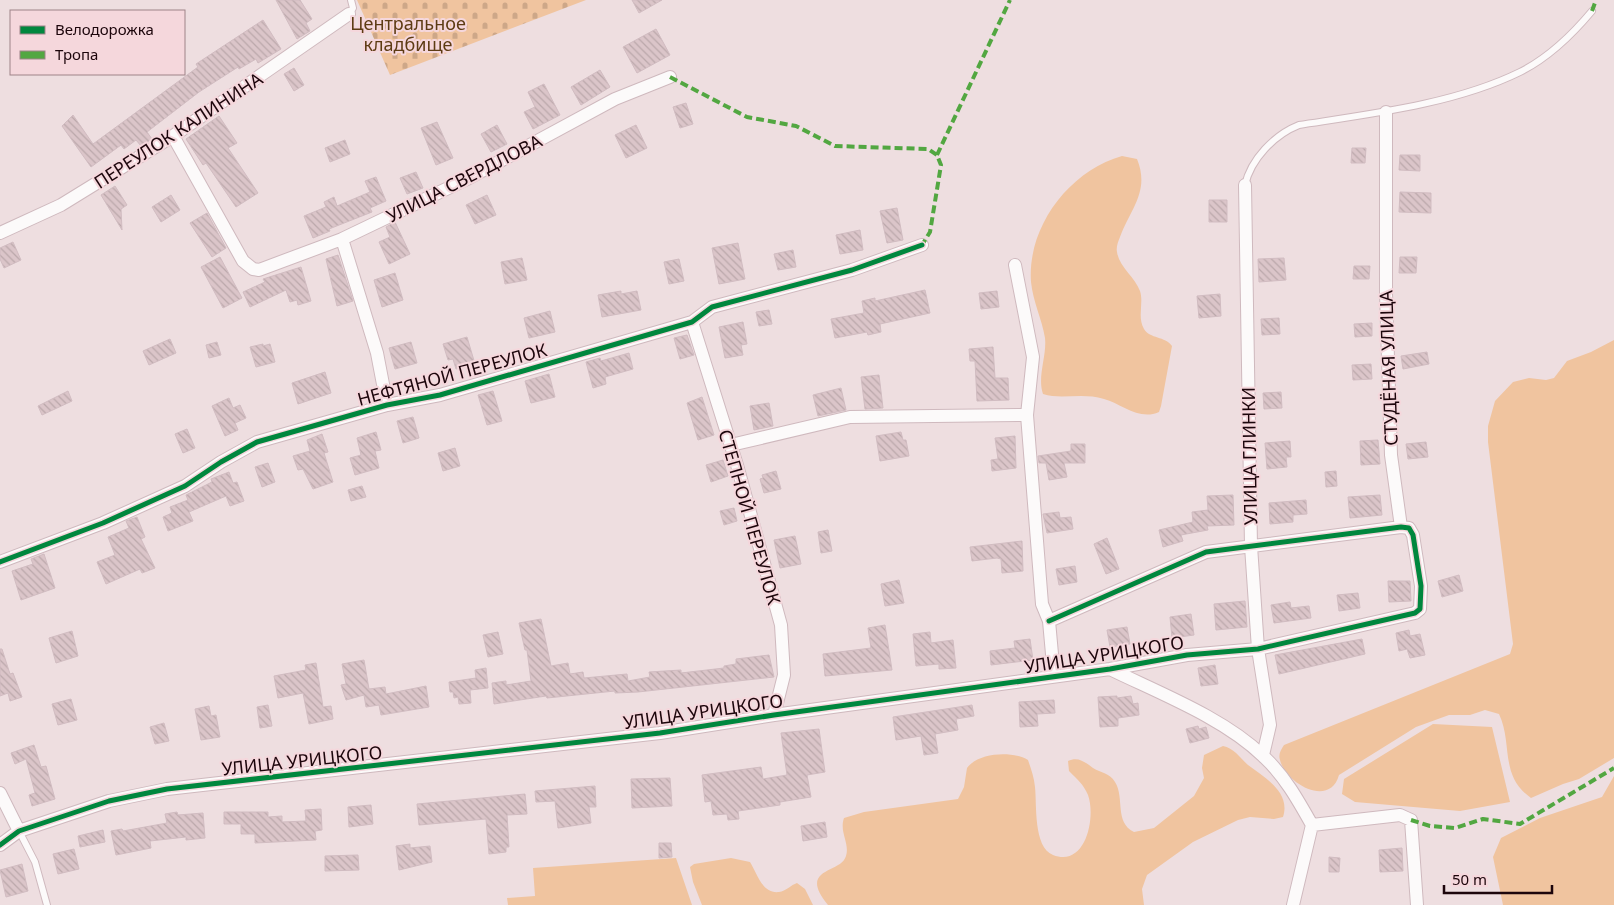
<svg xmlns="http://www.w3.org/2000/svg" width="1614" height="905" viewBox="0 0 1614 905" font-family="'Noto Sans',sans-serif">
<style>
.green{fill:#f0c49f}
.cemetery{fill:url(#cemetery-stones)}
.building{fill:url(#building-back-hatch);stroke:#d1bcc1}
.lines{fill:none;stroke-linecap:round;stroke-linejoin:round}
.lane-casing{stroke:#cfb9be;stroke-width:8}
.street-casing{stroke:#cfb9be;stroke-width:14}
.lane{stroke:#fcfafa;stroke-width:6}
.street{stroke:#fcfafa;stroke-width:12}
.quiet{stroke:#52a741;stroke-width:4;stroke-dasharray:8 4;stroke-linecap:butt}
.cycleway-casing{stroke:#f5d7dc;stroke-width:8}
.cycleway{stroke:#00873e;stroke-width:5}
.labels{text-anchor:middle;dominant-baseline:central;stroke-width:4;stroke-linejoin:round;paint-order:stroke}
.park-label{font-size:18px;fill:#5d3b13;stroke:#f5d7dc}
.street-label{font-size:18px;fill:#1c050b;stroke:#f5d7dc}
</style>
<defs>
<pattern id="cemetery-stones" width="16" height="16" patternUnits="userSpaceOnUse" patternTransform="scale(1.25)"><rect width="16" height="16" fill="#f0c49f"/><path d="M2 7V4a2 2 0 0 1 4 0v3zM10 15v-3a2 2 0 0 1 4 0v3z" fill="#cda788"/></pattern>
<pattern id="building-back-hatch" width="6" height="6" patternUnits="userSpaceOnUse" patternTransform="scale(1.25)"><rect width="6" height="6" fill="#dbc5c9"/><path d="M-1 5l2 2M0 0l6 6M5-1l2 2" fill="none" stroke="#bba8ab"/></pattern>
</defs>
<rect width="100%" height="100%" fill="#eedee0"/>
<!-- green -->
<path class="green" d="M1122,156L1137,159C1150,191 1131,208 1120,237C1118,242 1116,247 1117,252C1119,267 1135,277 1140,291C1144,303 1137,317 1144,329C1150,339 1165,336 1172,346L1161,406L1159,412C1139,421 1122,404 1104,399C1082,392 1062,400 1043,394C1037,377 1047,356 1045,338C1042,319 1033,302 1031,282C1027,227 1069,171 1122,156Z
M1614,340V758L1579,779L1563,784L1531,798C1499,776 1513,743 1499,714L1485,710L1470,715H1449L1416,727L1339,775C1330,808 1286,784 1280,760C1278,754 1281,750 1284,745L1510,654L1513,644L1488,442V426L1495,401L1513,382L1529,378L1546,380L1554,378L1567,361L1591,352Z
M1433,724L1492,727L1510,802L1460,811L1355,802L1342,794L1344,779Z
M1223,746C1234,748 1240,758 1248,765C1265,778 1291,792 1283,817L1274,819L1250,817L1238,820L1193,842L1147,875L1142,889L1144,905H828C797,867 841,874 846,856C850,843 839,832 844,818L864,812L958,799L964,787L967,768C979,752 1013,751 1028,760C1031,769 1034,777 1035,787C1037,804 1033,847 1053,855C1086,868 1096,817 1088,795C1084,785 1077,779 1069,771L1068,761C1078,756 1085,762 1093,768C1101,773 1110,773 1115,782C1125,798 1114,822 1134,832L1154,828L1194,796L1204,778L1202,768L1204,755Z
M1614,776V905H1503L1493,857L1501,838L1540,818L1602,797Z
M676,858L692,905H508L507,898L535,896L533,868Z
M731,858L750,862C757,873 762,894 779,892C786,891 791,885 797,883L805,889L813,905H702L693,882L690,867L694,864Z"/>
<!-- cemetery -->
<path class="cemetery" d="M357,0H586L390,75Z"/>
<!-- building -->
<path class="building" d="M276,0H300L312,19L306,23L310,31L297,39Z
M632,0H662L639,13Z
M263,20L281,49L258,63L256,59L239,69L238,67L199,92L147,132L152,139L141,146L136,140L124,149L121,145L91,167L62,126L73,115L93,144L198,67L196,64Z
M656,29L670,55L637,73L623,47Z
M294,68L304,85L294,91L284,74Z
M600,70L610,87L581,105L571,87Z
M544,84L560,115L533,129L524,112L535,107L528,92Z
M686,103L693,124L680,128L673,107Z
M219,116L237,143L228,148L258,193L236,207L206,163L203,165L186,139Z
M437,122L453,158L436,165L421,128Z
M497,125L507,144L491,152L481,134Z
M636,125L647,148L626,158L615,135Z
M345,140L350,154L330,162L325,148Z
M1352,148H1366L1365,163H1351Z
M1400,155H1420V171L1399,170Z
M416,172L423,188L407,194L400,178Z
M376,177L386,201L370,208L372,212L329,229L330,231L313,238L304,216L326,207L324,202L334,197L337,206L370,192L365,181Z
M115,186L127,205L121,209L122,230L101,195Z
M1400,192L1431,193V213L1399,212Z
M171,195L180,210L161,222L152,207Z
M487,195L496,215L475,224L466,205Z
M1209,200H1227V222H1209Z
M897,208L903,240L887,243L880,211Z
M207,213L226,248L212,257L190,223Z
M395,222L410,254L389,264L379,242L390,237L386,227Z
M860,230L863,250L840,254L836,235Z
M13,242L21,260L4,268L0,259V248Z
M738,243L745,279L719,284L712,248Z
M793,250L796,267L778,270L774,254Z
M338,255L353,301L337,306L326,259Z
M220,257L242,298L223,308L201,267Z
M1400,257H1417L1416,273H1399Z
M522,258L527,280L505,284L501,262Z
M1284,258L1286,280L1259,282L1258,259Z
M679,259L684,281L669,284L664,262Z
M1354,266H1370L1369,279H1353Z
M301,267L311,301L298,305L297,300L290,302L286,290L250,307L243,292L265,282L263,279Z
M395,273L403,300L382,307L374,280Z
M925,290L930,313L880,324L881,332L868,335L867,332L835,338L831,319L864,313L862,301L875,298V301Z
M621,291V294L637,291L641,310L602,317L598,295Z
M997,291L999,307L981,309L979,293Z
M1220,294L1221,316L1199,318L1197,296Z
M769,310L772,324L759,326L756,312Z
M550,311L555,332L529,338L524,318Z
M1279,318L1280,334L1262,335L1261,319Z
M743,322L747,344L741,345L743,355L725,358L719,327Z
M1372,323V336L1355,337L1354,324Z
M687,335L694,355L680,359L674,338Z
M467,337L475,364L456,369L453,359L448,360L443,344Z
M170,339L176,353L149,365L143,351Z
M217,342L221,355L209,358L206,345Z
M411,342L417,363L395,369L389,348Z
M263,344V346L270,344L275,362L256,367L250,347Z
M993,347L995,378H1008L1009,400L977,401L975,361H970L969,349Z
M1427,352L1429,364L1403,369L1401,356Z
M629,353L633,369L605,377L606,384L593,388L586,362L600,358L601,361Z
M1371,364L1372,379L1353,380L1352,365Z
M325,372L331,393L298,404L292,383Z
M549,374L555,397L531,403L525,381Z
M879,375L883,408L865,409L861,377Z
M841,388L846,410L818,416L813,395Z
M68,391L72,401L42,415L38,406Z
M493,391L502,421L487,425L478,395Z
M1281,392L1282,408L1264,409L1263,393Z
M702,397L714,435L698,440L687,403Z
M229,398L233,408L240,405L246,418L235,423L238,430L225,436L212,406Z
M769,403L773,426L754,430L750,406Z
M413,417L419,438L403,443L397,421Z
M187,429L195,448L183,453L175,434Z
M376,432L381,450L375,451L379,468L355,475L350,458L361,455L357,438Z
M901,432L903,440H906L909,456L880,461L876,436Z
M322,434L328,452L324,453L333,482L313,489L303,469L298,470L293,456L310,451L307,440Z
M1015,436L1016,468L992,471L991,460L998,459L995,438Z
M1378,440L1380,464L1361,465L1360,441Z
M1290,441L1291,457H1286L1287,467L1267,469L1265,443Z
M1426,442L1428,457L1408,459L1406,444Z
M1071,444H1085V463H1064L1067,477L1049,480L1046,463H1039L1038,456L1071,451Z
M455,448L460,466L443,471L438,453Z
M723,460L728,476L711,482L706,465Z
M268,463L275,482L262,487L255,467Z
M776,471L781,489L764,493L760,479L763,478L762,475Z
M1336,471L1337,486L1326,487L1325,472Z
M229,472L233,483L237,482L244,501L230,506L226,496L189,512L193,521L168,531L163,517L172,513L170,507L188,500L186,495L212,482L211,479Z
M362,486L366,497L351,501L348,490Z
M1233,495L1234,525L1207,526L1208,530L1181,535L1183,541L1163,547L1159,530L1193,522L1192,512L1208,510L1207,496Z
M1380,495L1382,515L1350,518L1348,497Z
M1306,500L1307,514L1293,515V522L1270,524L1269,503Z
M734,508L737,521L724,525L720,511Z
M1059,512L1060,518L1071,517L1073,529L1047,533L1043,514Z
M137,517L145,537L141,539L155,568L142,573L140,569L106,584L97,562L115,555L108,537L129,528L126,521Z
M828,530L832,551L821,553L818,532Z
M795,536L801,564L780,568L774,540Z
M1107,538L1119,569L1106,574L1094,544Z
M1022,541L1023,571L1002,573L1001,559L997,558L972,561L970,547Z
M44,554L55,588L21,600L12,571L33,564L31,559Z
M1075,566L1077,582L1059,585L1056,569Z
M1459,575L1463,591L1442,597L1438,581Z
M899,580L904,603L885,606L881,584Z
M1388,581H1410L1411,601L1389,602Z
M1358,593L1360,608L1339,611L1337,595Z
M1245,601L1247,627L1216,630L1214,604Z
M1290,602L1291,608L1309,606L1311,618L1274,623L1271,605Z
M1191,614L1194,635L1172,638L1170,617Z
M541,619L551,666L568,663L570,674L583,672L584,678L627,674L628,681L650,677L649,672L681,670V673L724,668V666L736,664V659L769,655L774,677L638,692L615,693V691L547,698L546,696L494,704L492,683L506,681V685L531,681L527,650H525L519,623Z
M885,625L892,670L825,676L823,654L871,648L868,628Z
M1127,627L1130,644L1110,647L1107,630Z
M1409,630L1410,636L1420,634L1425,655L1410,658L1407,649L1399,651L1396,633Z
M72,631L78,656L56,663L49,638Z
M498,632L503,654L488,657L483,635Z
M930,632L931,643L953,640L956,668L939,669V664L916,666L913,634Z
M1030,639L1033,660L991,665L990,651L1015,648L1014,641Z
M1362,639L1365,654L1279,674L1275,655Z
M0,649H2L10,674L13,673L22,697L10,701L8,693L0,696Z
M364,660L369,689L385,687L386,694L426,686L429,707L381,715L379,705L366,707L364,695L346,700L341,685L346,684L342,664Z
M316,663L323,707L331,706L333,719L309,724L303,693L278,698L274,676L306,670L305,665Z
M1215,665L1218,684L1201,686L1198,668Z
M486,668L488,688L470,690L471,703L459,704L458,697L454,698L453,692H450L449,682L476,678L475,670Z
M1117,696V698L1131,696L1133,704L1138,703L1139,715L1118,718V726L1100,727L1098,697Z
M71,699L77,720L58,725L52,704Z
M1054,700L1055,713L1037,714L1038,726L1020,727L1019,702Z
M268,705L272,726L260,728L257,707Z
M972,705L974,716L956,719L958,730L935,734L938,753L924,755L921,736L896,740L893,717Z
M209,706L211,716L216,715L220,737L201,740L195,709Z
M164,723L169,741L155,744L150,727Z
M1198,726L1199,729L1206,727L1209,738L1190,743L1186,729Z
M819,729L825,772L807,775L811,797L780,802V805L738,811L739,819L728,820L727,814L713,815L711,801L705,802L702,775L761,767L763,779L787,775L781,733Z
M34,745L41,767L46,766L55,799L32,806L29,795L35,793L26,759L15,764L11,753Z
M670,778L672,806L632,808L631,779Z
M595,786L596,807H589L591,823L558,828L555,801L536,802L535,791Z
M525,794L527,814L507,815L509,847H506V852L489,854L486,819L419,825L417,804Z
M371,805L373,824L349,827L348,807Z
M321,809L322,830L315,831L316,840L255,843V834H241V824H224V812H268V817L282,816V822L306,821L305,810Z
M177,812L178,815L203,813L205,838L186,840V837L150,841L151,848L116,855L111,831L122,829L123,831L167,823L165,814Z
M825,822L827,837L803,841L801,826Z
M103,830L105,842L80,847L78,836Z
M659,843H671L672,857L659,858Z
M410,844V848L430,846L432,862L399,870L396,846Z
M1402,848L1403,871L1380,872L1379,850Z
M74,849L79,869L58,874L53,854Z
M358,855L359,870L325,871V856Z
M1329,857L1340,858L1339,872H1329Z
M22,864L28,891L6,897L0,870Z"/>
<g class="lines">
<defs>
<path id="lane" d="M349,14L353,8L351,0
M1245,185C1251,159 1274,135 1299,125C1370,114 1455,104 1520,72C1548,58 1572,35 1592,11
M19,831L35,862L47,905"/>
<path id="street" d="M1386,112V294L1391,455L1401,527
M173,136L243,261L253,269L259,270L342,239L467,179L615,99L670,77
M1245,185L1251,546L1258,649L1270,725L1263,755
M0,233L61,205L173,136L349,14
M342,239L377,353L387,405
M1015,265L1033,357L1027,415L1042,604L1049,621L1054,676
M692,322L737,465L781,625L784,675L774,715
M731,445L850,417L1027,415
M0,562L103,523L185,486L221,462L257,442L387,405L440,395L692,322L712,307L852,270L922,245
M1110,669C1159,693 1224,718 1263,756C1284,775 1298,800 1312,825
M0,793L19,831
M1312,825L1400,815L1411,820L1417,905
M0,845L19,831L109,801L167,789L660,733L774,715L1110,669L1187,655L1258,649L1415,613L1420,609L1421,586L1413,535L1409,528L1401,527L1206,552L1049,621
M1293,905L1312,825"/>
</defs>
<!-- lane casing -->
<use href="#lane" class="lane-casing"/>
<!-- street casing -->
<use href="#street" class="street-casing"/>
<!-- lane -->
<use href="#lane" class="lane"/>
<!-- street -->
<use href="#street" class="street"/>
<!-- quiet -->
<path class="quiet" d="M1592,11L1596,0
M670,77L747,117L796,126L835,146L928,149L937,155L941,165L930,232L922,245
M937,155L1010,0
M1411,820L1430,826L1455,828L1483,819L1520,824L1614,768"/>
<defs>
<path id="cycleway" d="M0,562L103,523L185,486L221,462L257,442L387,405L440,395L692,322L712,307L852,270L922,245
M0,845L19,831L109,801L167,789L660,733L774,715L1110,669L1187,655L1258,649L1415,613L1420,609L1421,586L1413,535L1409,528L1401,527L1206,552L1049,621"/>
</defs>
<!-- cycleway casing -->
<use href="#cycleway" class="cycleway-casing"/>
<!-- cycleway -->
<use href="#cycleway" class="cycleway"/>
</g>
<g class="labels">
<!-- park labels -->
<g class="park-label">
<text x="408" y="23">Центральное<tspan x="408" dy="21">кладбище</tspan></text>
</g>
<!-- street labels -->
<g class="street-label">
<text transform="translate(178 130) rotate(-33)">ПЕРЕУЛОК КАЛИНИНА</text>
<text transform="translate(464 178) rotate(-27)">УЛИЦА СВЕРДЛОВА</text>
<text transform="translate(1388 368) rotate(-92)">СТУДЁНАЯ УЛИЦА</text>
<text transform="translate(452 374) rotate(-15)">НЕФТЯНОЙ ПЕРЕУЛОК</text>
<text transform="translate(1249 456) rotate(-91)">УЛИЦА ГЛИНКИ</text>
<text transform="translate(750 517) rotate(74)">СТЕПНОЙ ПЕРЕУЛОК</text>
<text transform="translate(1104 654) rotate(-9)">УЛИЦА УРИЦКОГО</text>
<text transform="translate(703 711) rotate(-8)">УЛИЦА УРИЦКОГО</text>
<text transform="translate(302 760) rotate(-6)">УЛИЦА УРИЦКОГО</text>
</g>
</g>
<!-- legend -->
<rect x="10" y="10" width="175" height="65" fill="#f5d7dc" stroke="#9e8388"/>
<rect x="20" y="26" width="25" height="8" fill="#00873e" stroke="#9e8388"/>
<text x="55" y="35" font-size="15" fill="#1c050b">Велодорожка</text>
<rect x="20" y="51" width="25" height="8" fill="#52a741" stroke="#9e8388"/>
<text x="55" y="60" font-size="15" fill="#1c050b">Тропа</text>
<!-- scale -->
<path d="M1444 885v8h108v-8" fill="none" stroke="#1c050b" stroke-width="2.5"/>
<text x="1452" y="885" font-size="15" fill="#1c050b" stroke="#f5d7dc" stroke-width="4" paint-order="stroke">50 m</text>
</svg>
